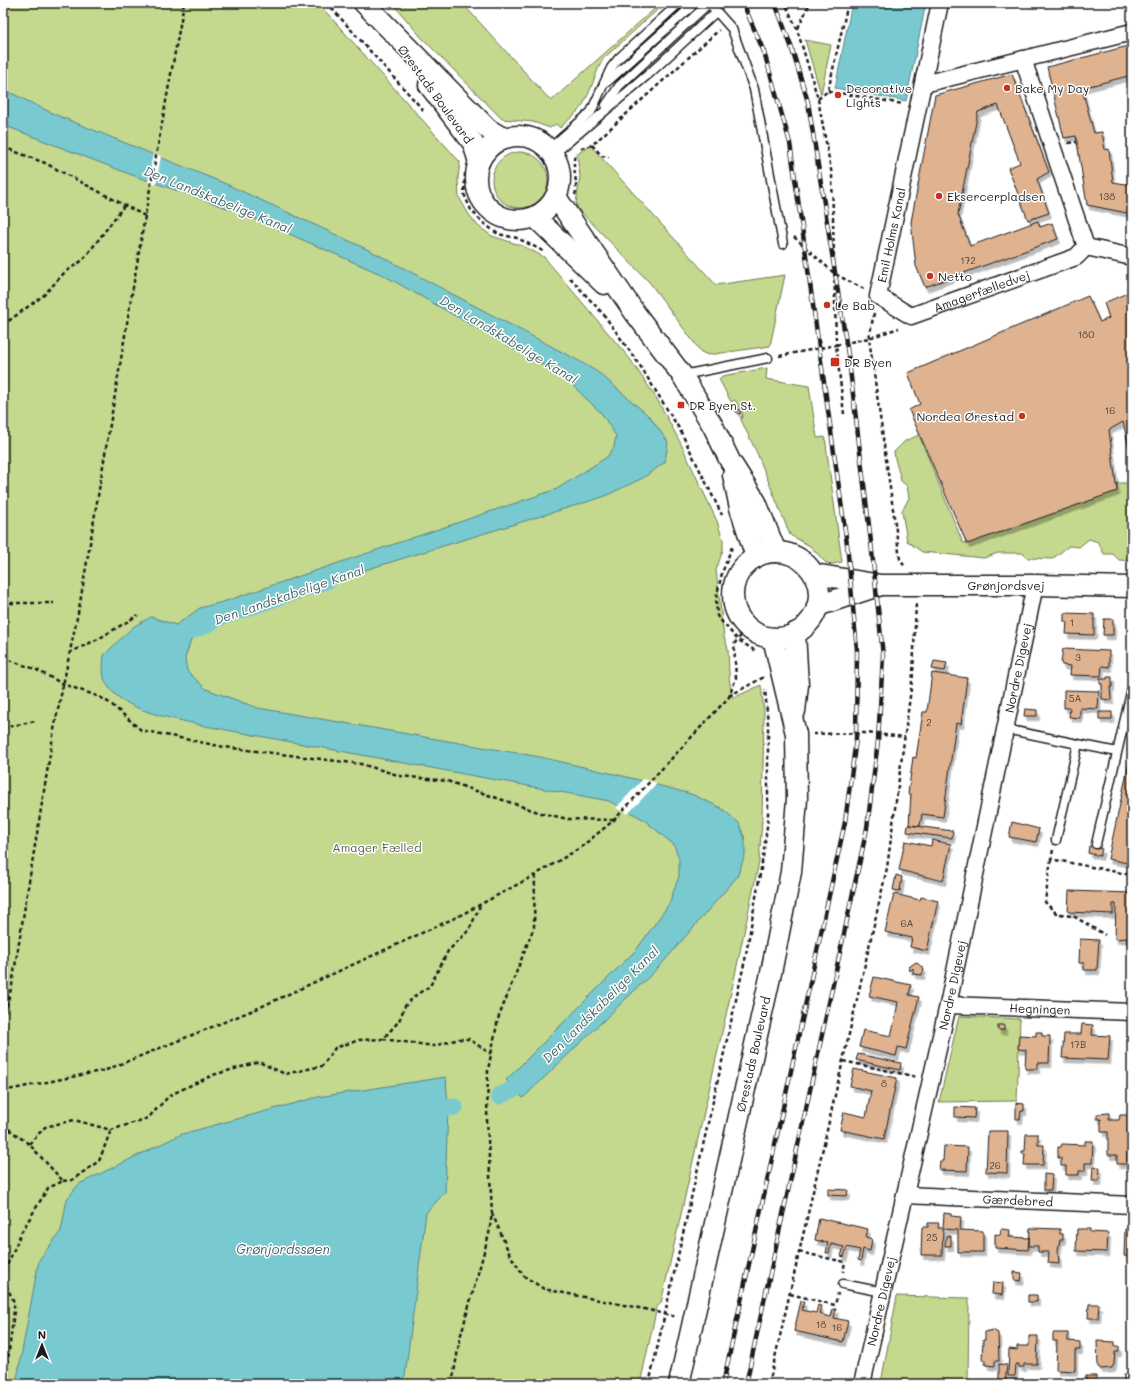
<svg xmlns="http://www.w3.org/2000/svg" width="1135" height="1387" viewBox="0 0 1135 1387" font-family="Mali,sans-serif">
<style>
.green{fill:#c4d88e;stroke:#707a55}
.water{fill:#79cad0;stroke:#548488}
.pier{fill:#fff}
.lines{fill:none;stroke-linecap:round;stroke-linejoin:round}
.canal{stroke:#79cad0;stroke-width:17}
.building{fill:#dfb290;stroke:#1c1c1c;filter:url(#shadow)}
.service-casing{stroke:#1c1c1c;stroke-width:11}
.minor-casing{stroke:#1c1c1c;stroke-width:19}
.tertiary-casing{stroke:#1c1c1c;stroke-width:23}
.path{stroke:#1c1c1c;stroke-width:2.5;stroke-dasharray:4 3;stroke-linecap:butt}
.service{stroke:#fff;stroke-width:8}
.minor{stroke:#fff;stroke-width:16}
.tertiary{stroke:#fff;stroke-width:20}
.rail-casing{stroke:#1c1c1c;stroke-width:4.5}
.rail{stroke:#fff;stroke-width:3;stroke-dasharray:9;stroke-linecap:butt}
.poi-dot{fill:#c8321e;stroke:#fff;stroke-width:1.5}
.labels{text-anchor:middle;dominant-baseline:central;stroke-width:3;stroke-linejoin:round;paint-order:stroke}
.number-label{font-size:10px;fill:#4d4239}
.poi-label{font-size:12px;fill:#1c1c1c;stroke:#fff;text-anchor:start}
.street-label{font-size:12px;fill:#1c1c1c;stroke:#fff}
.park-label{font-size:12px;fill:#575e44;stroke:#fff}
.water-label{font-size:13px;font-style:italic;fill:#416264;stroke:#fff}
</style>
<defs>
<filter id="shadow"><feDropShadow dx="2.5" dy="4.5" stdDeviation="0" flood-color="#0004"/></filter>
</defs>
<rect width="100%" height="100%" fill="#fff"/>
<filter id="ink" filterUnits="userSpaceOnUse"><feTurbulence type="fractalNoise" baseFrequency=".025" numOctaves="2"/><feDisplacementMap in="SourceGraphic" scale="8" xChannelSelector="R" yChannelSelector="G"/><feConvolveMatrix kernelMatrix="1 2 1 2 8 2 1 2 1" color-interpolation-filters="sRGB"/></filter>
<g filter="url(#ink)">
<!-- green -->
<path class="green" d="M3,3H318L460,162L458,178L459,197L468,213L478,226L492,236L523,246L544,257L630,359L657,399L680,442L717,521L723,540V550L716,570L724,637C730,649 728,660 729,672C729,681 731,690 733,698L761,685L764,712L762,821L759,862L735,975L661,1303L657,1307L640,1384H3Z
M392,3H462L551,101L661,3H665L603,59C595,73 592,89 584,103C578,113 568,120 560,128L556,124L550,128L533,122L502,119L421,37Z
M805,40L831,45L821,94Z
M591,146L716,285L785,275L770,346L708,355L701,352L650,283L578,209L576,203L580,176L577,156L580,152Z
M492 180a28 28 0 1 1 56 0a28 28 0 1 1-56 0Z
M767,368L766,379L809,386L817,438L825,437L842,562L833,564L826,563L810,546L790,535L757,453L741,420L743,414L735,400L731,402L719,379L722,376Z
M919,435L963,543L1117,490V483H1127L1132,510V561L1119,560L1113,554H1104L1098,542L1089,539L1079,547L1069,546L1052,559L1028,558L1022,553H998L984,558L922,552L907,541L902,511L909,498L907,486L901,481C899,470 895,463 894,452L905,441Z
M959,1016L1020,1019L1017,1101L939,1102Z
M897,1296L969,1298L968,1384L881,1383Z"/>
<!-- water -->
<path class="water" d="M852,3H926L906,101L835,88Z
M3,89L54,114L226,184L328,231L373,252L579,361L599,373L650,417L668,442L665,462L643,478L603,497L277,597L218,618L206,625L191,640L185,658L187,671L206,689L258,708L540,757L627,777L691,794L721,808L739,823L745,839V855L737,877L659,967L523,1098L506,1080L637,949L669,904L679,876V859L674,845L643,819L609,801L200,725C172,718 121,711 106,683C102,675 103,664 104,655L133,627L151,617L176,625L200,608L226,601L557,489L607,457L614,447L616,436L602,414L564,377L383,275L239,212L132,175L3,125Z
M446,1077L448,1108L445,1192L426,1213L405,1376L397,1384H16L39,1260L61,1231L67,1199L79,1184L182,1134L318,1097Z"/>
<!-- pier -->
<path class="pier" d="M153,153L161,156L156,185L148,182Z
M643,779L657,783L628,814L616,808Z"/>
<g class="lines">
<!-- canal -->
<path class="canal" d="M185,633L206,625L218,618L329,580
M499,1096L514,1089L530,1074
M448,1108L455,1107"/>
</g>
<!-- building -->
<path class="building" d="M1132,45V75L1082,88L1094,133L1102,132L1105,150L1109,149L1113,182L1132,185V214L1087,205L1076,136L1064,138L1047,67Z
M1012,74L1049,172L1037,179L1049,213L1028,220L1008,168L1020,163L998,105L978,112L958,214L970,246L1038,221L1040,227L1052,223L1058,239L925,287L916,266L911,222L935,95Z
M1132,291V453H1130L1123,422L1109,430L1117,491L967,544L909,410L920,404L908,373L1088,296L1100,322L1109,318L1104,303Z
M735,405L741,413L738,414L733,406Z
M1064,613L1094,614V635L1066,634L1067,622H1064Z
M1104,619H1113V635H1103Z
M1063,649L1109,651V667L1102,666L1101,676L1070,675L1071,666L1062,665L1061,662Z
M934,661L947,663L945,671L932,669Z
M932,673L967,678L961,724L956,723L943,817L922,814L920,826L909,825L911,794H908L913,757L916,758L923,712H927Z
M1107,677H1112V687H1110L1111,700L1102,699V684H1100V679H1107Z
M1064,690L1099,691L1098,709L1080,708V718L1069,717L1070,708H1064Z
M1025,709L1037,710V716H1024Z
M1099,712H1112V719H1099Z
M1132,749V864L1108,859Z
M1012,822L1039,829L1036,842L1009,837Z
M908,825L953,831L952,838L907,832Z
M932,840L951,844L943,881L899,870L905,841L931,846Z
M1089,846L1102,849L1100,856L1088,853Z
M896,875L902,877L900,891L893,890Z
M1069,891L1132,893V944H1127V938L1115,939L1116,904H1113V914L1068,912Z
M894,894L920,900L921,897L938,901L927,951L910,947L912,938L885,932Z
M1080,939L1099,940L1097,970H1084V963H1079Z
M916,962L924,969L922,975L913,974V968L910,971L909,967Z
M874,977L911,985L909,995L919,997L906,1049L898,1047L896,1056L859,1047L863,1030L891,1036L895,1019L898,1002L869,996Z
M1082,1024L1093,1025L1092,1035L1110,1036L1108,1060L1062,1058L1064,1034H1081Z
M998,1025H1004V1030H998Z
M1036,1032H1042V1036H1050L1049,1063H1037V1069H1025L1026,1050L1018,1049L1019,1035L1036,1036Z
M858,1054L901,1063L900,1070L856,1060Z
M854,1069L897,1078L884,1139L840,1130L844,1112L866,1117L871,1091L850,1086Z
M1016,1103L1024,1104V1111H1021L1020,1119H1016Z
M955,1107L975,1108L974,1118L955,1117Z
M1109,1113V1120H1119L1120,1115H1132L1131,1125H1128L1127,1164H1117V1155H1108V1132H1101V1119H1097V1114Z
M988,1131H1008L1007,1173L986,1172Z
M1026,1134H1038V1145H1044L1043,1165H1024L1025,1154H1022V1151H1025Z
M1085,1141H1093L1092,1163H1085V1171H1079V1175H1066V1166H1061V1158H1058V1147H1061L1062,1144L1085,1145Z
M944,1146L968,1147L967,1171L939,1170L940,1161H943Z
M1093,1167L1100,1168L1099,1181H1092Z
M1044,1174L1052,1175L1051,1190H1044Z
M828,1189L848,1190L847,1196L828,1195Z
M944,1213L951,1214V1216L961,1217L960,1230L983,1231V1252H958V1230L943,1229L942,1255H921L922,1227H928V1223H939L938,1228H943Z
M819,1218L868,1229L866,1237L872,1239L870,1251L863,1249L861,1261L858,1260L860,1250L847,1247L844,1257L841,1256L844,1247L831,1244L829,1253H826L828,1243L815,1240Z
M1030,1228L1060,1229V1234H1063V1240H1060L1058,1250L1059,1264L1048,1263L1049,1252H1038V1246H1029Z
M1001,1229L1010,1230L1009,1237L1029,1238L1028,1250L995,1248V1234L1000,1235Z
M1077,1229H1090V1232L1108,1233L1107,1252L1076,1251Z
M1125,1229H1132V1257L1124,1256Z
M946,1236H951V1246H945Z
M1014,1272L1022,1273L1021,1281L1014,1280Z
M993,1282L1003,1283L1002,1295L992,1294Z
M1028,1295H1037V1302H1028Z
M801,1301L804,1302L802,1310L816,1313L818,1305L821,1306L819,1314L831,1317L833,1309H836L834,1318L848,1321L843,1342L794,1331Z
M1089,1304H1099L1098,1318H1088Z
M993,1330L998,1333L999,1361H995V1366L986,1365V1360H982L983,1340H985V1332Z
M1053,1333H1068V1341L1080,1342V1350H1075V1371L1056,1370L1057,1341H1053Z
M1029,1336H1038L1037,1364H1024V1367H1019V1364H1016L1015,1376H1008L1009,1349L1017,1350V1346H1029Z
M1097,1341L1115,1342V1346H1119V1352H1115L1114,1364L1112,1368L1101,1369L1098,1367Z
M999,1364L1007,1365L1005,1384H999Z
M1124,1374H1132V1384H1124Z
M1086,1376H1096V1384H1085Z
M784,1380L802,1384H783Z"/>
<g class="lines">
<defs>
<path id="service" d="M709,3L732,29L754,89L783,244
M607,82L691,7L692,3
M606,105L619,86L708,4
M549,149L591,112L611,68L619,58L679,3
M553,155L651,72L717,11
M683,375L768,358
M1005,729L1117,752
M1056,840L1078,744
M1096,844L1132,688
M843,1284L883,1292"/>
<g id="minor">
<path id="s1" d="M940,3L878,296L911,316L1076,257L1086,247"/>
<path d="M1023,59L1086,247"/>
<path d="M924,84L1132,32"/>
<path d="M1086,247L1132,257"/>
<path id="s2" d="M948,1005L1132,1012"/>
<path id="s3" d="M905,1195L1132,1205"/>
<path id="s4" d="M862,1384L948,1005L1035,585"/>
</g>
<g id="tertiary">
<path d="M364,3L488,129L503,138"/>
<path d="M429,85L473,143L479,162"/>
<circle cx="518" cy="178" r="42"/>
<path d="M556,197L635,313L682,375L713,426L730,461L756,502L776,552"/>
<path d="M535,217L604,284"/>
<path d="M733,475L740,508L756,557"/>
<circle cx="776" cy="595" r="43"/>
<path id="s5" d="M814,574L881,585H1035L1132,587"/>
<path d="M817,606L878,586"/>
<path d="M795,711L798,685L795,633"/>
<path id="s6" d="M679,1384L771,973L791,872L797,799L796,734L773,638"/>
</g>
</defs>
<!-- service casing -->
<use href="#service" class="service-casing"/>
<!-- minor casing -->
<use href="#minor" class="minor-casing"/>
<!-- tertiary casing -->
<use href="#tertiary" class="tertiary-casing"/>
<!-- path -->
<path class="path" d="M327,3L424,111
M798,28L810,3
M828,91L903,104
M818,99L828,91L848,3
M1068,143L1077,142
M592,145L602,156L609,157
M3,147L45,163L145,216
M581,148L592,145L719,30
M465,173L464,194L471,210L482,222L498,234L517,238L543,251
M575,195C579,181 570,163 576,153
M794,237L835,274L864,289
M570,278L604,315L639,364L680,430L722,515
M874,313L869,338L900,559L905,567
M3,325L44,295L65,272L83,260L124,206
M779,356L836,345L832,175L818,99L797,29L785,3
M844,414L836,345L869,338L899,328
M732,547L722,573L716,599L717,616L737,639L757,652
M3,603H54
M69,653L100,638L138,615
M3,658L35,669L63,684L100,697L111,704L141,730L224,747L361,764L401,776L447,781L541,813L568,819L614,820
M729,696L764,677
M3,728L35,721
M813,734L866,733L905,737
M1053,850L1051,859L1132,875
M1051,859L1045,902L1056,913L1075,917L1105,935
M3,1020L12,985L55,724L80,603L145,216L184,3
M383,1039L434,1046L459,1039H469L491,1054
M843,1061L917,1077
M3,1091L106,1070L256,1009L459,916L535,875L580,848L614,820L729,697L736,678L734,644L748,627
M3,1125L29,1144L63,1181L48,1188L22,1231L3,1275
M29,1144L45,1127L74,1120L111,1130L148,1118L170,1095L213,1075L259,1062L285,1074L322,1066L335,1048L359,1040L383,1039L399,1021L405,1006L416,995L430,986L448,951L469,930L480,906
M63,1181L72,1180L99,1161L111,1130
M492,1213L510,1255L524,1276L544,1289L649,1310L677,1317
M799,1252L845,1262L843,1272
M3,1279L14,1302V1311L5,1384
M790,1294L835,1305L838,1293
M452,1384L460,1338L489,1234L492,1213L487,1120L488,1070L498,1019L534,927L535,876
M649,1384L745,960L763,857L768,819V724L765,689
M769,1384L887,868L913,674L916,602"/>
<!-- service -->
<use href="#service" class="service"/>
<!-- minor -->
<use href="#minor" class="minor"/>
<!-- tertiary -->
<use href="#tertiary" class="tertiary"/>
<defs>
<path id="rail" d="M723,1384L845,822L856,739L857,650L847,544L790,143L764,52L743,3
M746,1384L867,828L878,741L883,656L871,542L849,361L808,102L791,46L775,3"/>
</defs>
<!-- rail casing -->
<use href="#rail" class="rail-casing"/>
<!-- rail -->
<use href="#rail" class="rail"/>
</g>
</g>
<!-- markers -->
<g class="poi-dot">
<circle cx="1007" cy="88" r="4"/>
<circle cx="838" cy="95" r="4"/>
<circle cx="939" cy="196" r="4"/>
<circle cx="930" cy="276" r="4"/>
<circle cx="827" cy="305" r="4"/>
<rect x="830" y="357" width="10" height="10" rx="2"/>
<rect x="677" y="401" width="8" height="8" rx="2"/>
<circle cx="1022" cy="416" r="4"/>
</g>
<g class="labels">
<!-- number labels -->
<g class="number-label">
<text x="1107" y="196">138</text>
<text x="968" y="260">172</text>
<text x="1086" y="334">180</text>
<text x="1110" y="410">16</text>
<text x="1072" y="622">1</text>
<text x="1078" y="657">3</text>
<text x="1075" y="698">5A</text>
<text x="929" y="722">2</text>
<text x="907" y="923">6A</text>
<text x="1078" y="1044">17B</text>
<text x="884" y="1083">8</text>
<text x="995" y="1165">26</text>
<text x="932" y="1237">25</text>
<text x="821" y="1324">18</text>
<text x="837" y="1327">16</text>
</g>
<!-- poi labels -->
<g class="poi-label">
<text x="846" y="88">Decorative<tspan x="846" dy="14">Lights</tspan></text>
<text x="1015" y="88">Bake My Day</text>
<text x="947" y="196">Eksercerpladsen</text>
<text x="938" y="276">Netto</text>
<text x="835" y="305">Le Bab</text>
<text x="844" y="362">DR Byen</text>
<text x="689" y="405">DR Byen St.</text>
<text x="1014" y="416" text-anchor="end">Nordea Ørestad</text>
</g>
<!-- street labels -->
<g class="street-label">
<text transform="translate(436 94) rotate(54)">Ørestads Boulevard</text>
<text transform="translate(891 235) rotate(-78)">Emil Holms Kanal</text>
<text stroke="none"><textPath href="#s1" startOffset="413">Amagerfælledvej</textPath></text>
<text stroke="none"><textPath href="#s5" startOffset="193">Grønjordsvej</textPath></text>
<text stroke="none"><textPath href="#s4" startOffset="733">Nordre Digevej</textPath></text>
<text stroke="none"><textPath href="#s4" startOffset="409">Nordre Digevej</textPath></text>
<text stroke="none"><textPath href="#s2" startOffset="92">Hegningen</textPath></text>
<text stroke="none"><textPath href="#s6" startOffset="338">Ørestads Boulevard</textPath></text>
<text stroke="none"><textPath href="#s3" startOffset="113">Gærdebred</textPath></text>
<text stroke="none"><textPath href="#s4" startOffset="85">Nordre Digevej</textPath></text>
</g>
<!-- park labels -->
<g class="park-label">
<text x="377" y="847">Amager Fælled</text>
</g>
<!-- water labels -->
<g class="water-label">
<text transform="translate(218 199) rotate(22)">Den Landskabelige Kanal</text>
<text transform="translate(509 339) rotate(31)">Den Landskabelige Kanal</text>
<text transform="translate(289 594) rotate(-19)">Den Landskabelige Kanal</text>
<text transform="translate(600 1004) rotate(-45)">Den Landskabelige Kanal</text>
<text x="283" y="1248">Grønjordssøen</text>
</g>
</g>
<!-- margin -->
<rect width="1135" height="1387" fill="none" stroke="#fff" stroke-width="16"/>
<rect x="8" y="8" width="1119" height="1371" fill="none" stroke="#1c1c1c" stroke-width="1.5" filter="url(#ink)"/>
<!-- north arrow -->
<g transform="translate(42 1345)" stroke="#ffffff" stroke-width="3" paint-order="stroke">
<path d="M0-3L7 15L0 10L-7 15Z" fill="#1c1c1c"/>
<text y="-6" font-size="11" font-weight="bold" text-anchor="middle" fill="#1c1c1c">N</text>
</g>
</svg>
